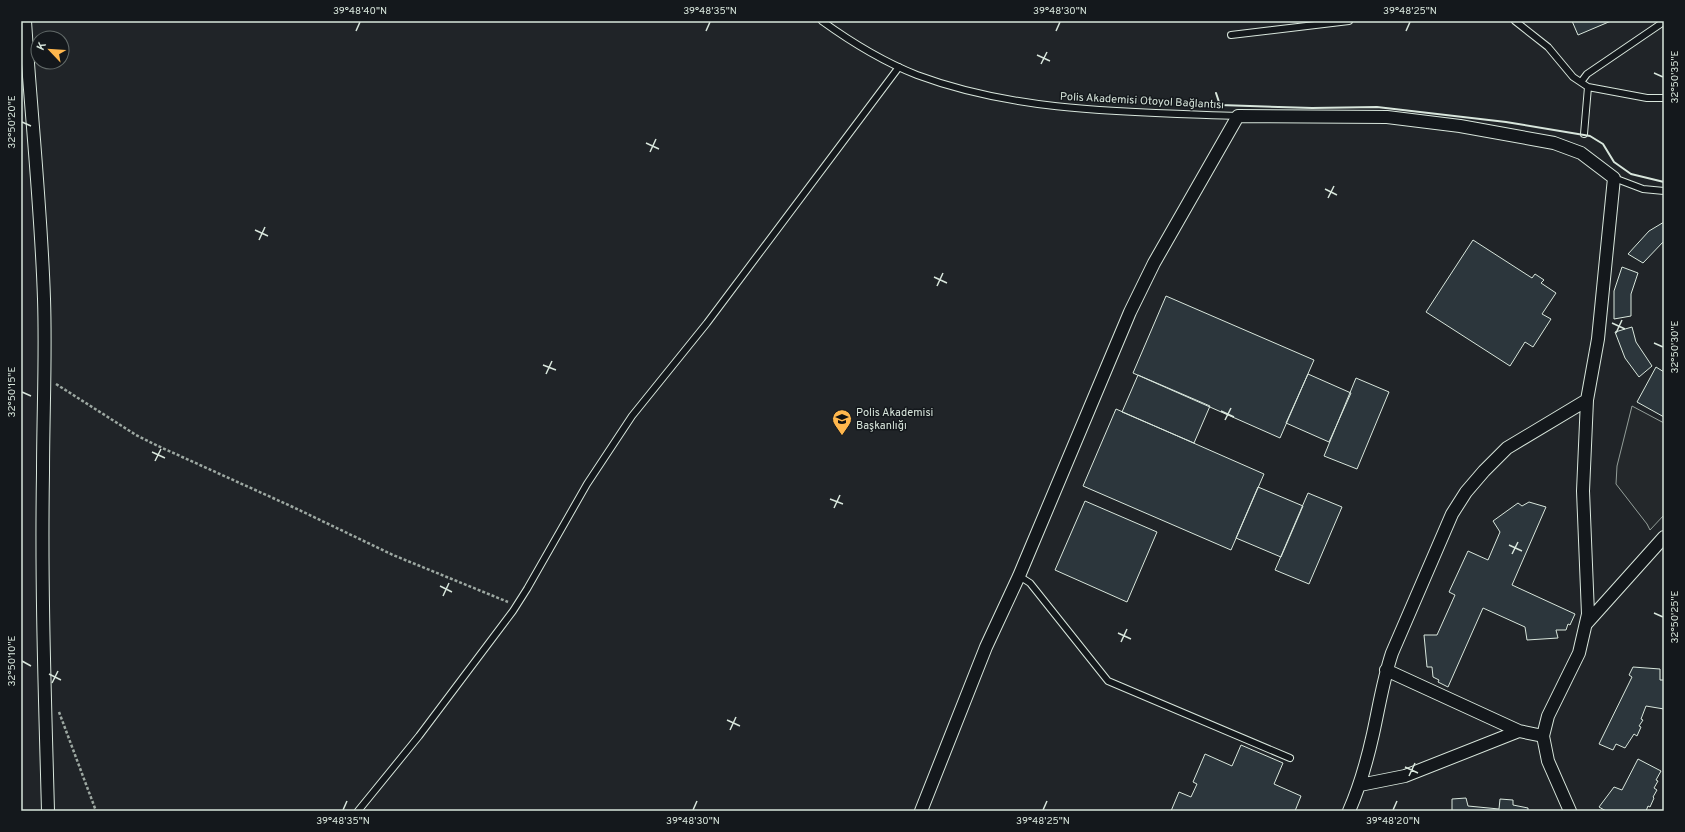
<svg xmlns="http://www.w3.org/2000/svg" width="1685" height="832" viewBox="0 0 1685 832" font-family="Overpass,sans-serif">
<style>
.green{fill:#202428;stroke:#939e99;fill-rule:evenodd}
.parking{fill:#24282b;stroke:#939e99}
.building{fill:#2c363c;stroke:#d8e6dc}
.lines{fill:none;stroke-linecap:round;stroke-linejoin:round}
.service-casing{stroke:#d8e6dc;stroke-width:8}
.minor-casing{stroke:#d8e6dc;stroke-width:14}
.path{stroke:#9da8a2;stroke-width:2.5;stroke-dasharray:3 2;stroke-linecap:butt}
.service{stroke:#14181c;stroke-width:6}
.minor{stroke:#14181c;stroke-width:12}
.wall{stroke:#d8e6dc;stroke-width:2}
.ticks{fill:none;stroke:#d8e6dc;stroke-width:1.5}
.labels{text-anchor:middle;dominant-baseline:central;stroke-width:3;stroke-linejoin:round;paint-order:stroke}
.street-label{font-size:11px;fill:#d8e6dc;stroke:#14181c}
.poi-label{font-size:11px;fill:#d8e6dc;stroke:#14181c;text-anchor:start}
.neatline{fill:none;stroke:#d8e6dc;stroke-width:1.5}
.ticks-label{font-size:10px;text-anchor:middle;fill:#d8e6dc}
</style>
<rect width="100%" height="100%" fill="#14181c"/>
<!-- green -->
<path class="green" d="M21,21H1664V811H21ZM38,38H62V62H38Z"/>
<!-- parking -->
<path class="parking" d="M1632,406L1664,423V515L1650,530L1647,524L1616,484L1617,466Z"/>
<!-- building -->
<path class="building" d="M1572,21H1611L1578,35Z
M1664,222V241L1643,263L1628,254L1649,231Z
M1473,240L1532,278L1535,274L1544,280L1541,283L1556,293L1542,314L1551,319L1533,347L1525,342L1510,366L1426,312Z
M1622,267L1638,273L1631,294V316L1614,319V291Z
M1166,296L1314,360L1280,438L1133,373Z
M1632,327L1636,342L1652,366L1639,377L1625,358L1615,332Z
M1656,367L1664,372V417L1637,402Z
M1308,374L1351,393L1329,442L1286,423Z
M1138,375L1210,406L1194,443L1122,412Z
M1356,378L1389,392L1357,469L1324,456Z
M1116,409L1264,474L1231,550L1083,486Z
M1258,487L1303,506L1281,557L1236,538Z
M1308,493L1342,507L1309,584L1275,570Z
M1085,501L1157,532L1127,602L1055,570Z
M1529,502L1546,507L1512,585L1575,614L1570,625L1568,624L1566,630H1556L1558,638L1527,640L1525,627L1483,608L1448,687L1438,682L1439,680L1433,677L1432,667H1427L1424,635H1437L1455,595L1449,592L1468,551L1488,560L1500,532L1493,521L1518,503L1522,506Z
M1633,667L1660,669V680H1664V709L1646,706L1641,719L1643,720L1639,726L1641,727L1637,736L1634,734L1625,748L1616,744L1613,750L1599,744L1632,677L1629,675Z
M1241,745L1283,763L1274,784L1301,796L1295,811H1171L1179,792L1191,797L1197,784L1193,782L1205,754L1232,766Z
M1638,759L1661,771L1656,780L1658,781L1654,788L1657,790L1653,797L1654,798L1650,807L1648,806L1646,811H1606L1599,807L1614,787L1622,790Z
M1466,798L1468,806L1499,809L1500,799L1513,800V805L1528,808V811H1452V799Z"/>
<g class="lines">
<defs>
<path id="service" d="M822,21C851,42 884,62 917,75C1019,113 1131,112 1238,116
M1515,21L1548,47L1573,77L1588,87L1647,98H1664
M1231,35L1349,21
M1581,82L1587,74L1662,23
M1584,134L1588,87
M1614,178L1643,189L1664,191
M1019,576L1030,583L1108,681L1290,758
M358,811L419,736L513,611L527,589L587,484L632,416L707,323L899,67"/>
<path id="minor" d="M25,21C31,114 41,206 44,299C46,357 43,415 43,473C41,586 45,698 48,811
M1586,624L1664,537
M1386,670L1519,731L1543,736
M1360,785L1405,776L1519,731
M921,811L986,647L1019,576L1130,312L1154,263L1238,116L1387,117L1460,126L1554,143L1581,153L1614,178L1598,339L1587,400L1507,448L1484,471L1466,492L1452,514L1392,653C1383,680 1379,707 1373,734C1367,761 1360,786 1349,811
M1570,811L1548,761L1543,736L1548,716L1579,653L1588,614L1583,491L1587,400"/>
</defs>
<!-- service casing -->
<use href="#service" class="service-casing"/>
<!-- minor casing -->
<use href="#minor" class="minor-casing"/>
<!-- path -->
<path class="path" d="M56,384L136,435L158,446L295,508L393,555L508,602
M59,712L96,811"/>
<!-- service -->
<use href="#service" class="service"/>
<!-- minor -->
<use href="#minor" class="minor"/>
<!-- wall -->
<path class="wall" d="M1216,93L1220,105L1312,108L1377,107L1506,122L1590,136L1603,144L1614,162L1631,174L1664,182"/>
</g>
<!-- ticks -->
<path class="ticks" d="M356,31L360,22M706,31L710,22M1056,31L1060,22M1406,31L1410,22M1037,55L1050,61M1041,64L1047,52M1654,73L1663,77M22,122L31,126M646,143L659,149M650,152L656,139M1325,189L1337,195M1328,198L1334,186M255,230L268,236M259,240L265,227M934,277L947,283M937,286L943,273M1612,323L1625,329M1616,333L1622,320M1654,343L1663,347M543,365L556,370M546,374L552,361M22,392L31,396M1221,411L1234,417M1225,420L1231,408M152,452L165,458M155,461L161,449M830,499L843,504M834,508L840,495M1509,545L1522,551M1512,554L1518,542M440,586L452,592M443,596L449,583M1654,613L1663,617M1118,633L1131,639M1121,642L1127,629M22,661L31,666M49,674L61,680M52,683L58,671M727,720L740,726M730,730L736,717M1405,767L1418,773M1409,776L1415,763M343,810L347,801M693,810L697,801M1043,810L1047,801M1393,810L1397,801"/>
<!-- icons -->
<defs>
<symbol id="university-pin" viewBox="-11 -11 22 30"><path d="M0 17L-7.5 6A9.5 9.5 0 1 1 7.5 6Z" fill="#ffb74d" stroke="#14181c"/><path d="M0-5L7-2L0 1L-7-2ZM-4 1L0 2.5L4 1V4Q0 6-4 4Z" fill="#111"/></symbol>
</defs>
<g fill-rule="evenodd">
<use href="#university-pin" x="831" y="408" width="22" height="30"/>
</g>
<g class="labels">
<!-- street labels -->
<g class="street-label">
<text transform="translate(1142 101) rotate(3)">Polis Akademisi Otoyol Bağlantısı</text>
</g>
<!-- poi labels -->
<g class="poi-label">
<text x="856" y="413">Polis Akademisi<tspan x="856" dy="13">Başkanlığı</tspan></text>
</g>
</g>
<!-- border -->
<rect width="1685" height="832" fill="none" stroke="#14181c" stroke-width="44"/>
<!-- north arrow -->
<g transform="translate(50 50) rotate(295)"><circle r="19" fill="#14181c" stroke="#626a69"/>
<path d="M0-3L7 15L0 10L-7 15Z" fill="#ffb74d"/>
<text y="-6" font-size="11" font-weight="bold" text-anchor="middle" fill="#d8e6dc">K</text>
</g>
<rect x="22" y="22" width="1641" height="788" class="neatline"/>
<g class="ticks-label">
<text x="360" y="14">39°48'40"N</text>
<text x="710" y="14">39°48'35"N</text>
<text x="1060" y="14">39°48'30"N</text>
<text x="1410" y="14">39°48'25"N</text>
<text transform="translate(1674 77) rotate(-90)" y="4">32°50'35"E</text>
<text transform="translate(11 122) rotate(-90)" y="4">32°50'20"E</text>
<text transform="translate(1674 347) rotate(-90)" y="4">32°50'30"E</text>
<text transform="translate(11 392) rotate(-90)" y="4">32°50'15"E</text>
<text transform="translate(1674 617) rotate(-90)" y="4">32°50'25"E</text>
<text transform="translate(11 661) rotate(-90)" y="4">32°50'10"E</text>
<text x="343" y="824">39°48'35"N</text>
<text x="693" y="824">39°48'30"N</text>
<text x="1043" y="824">39°48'25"N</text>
<text x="1393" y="824">39°48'20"N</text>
</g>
</svg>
